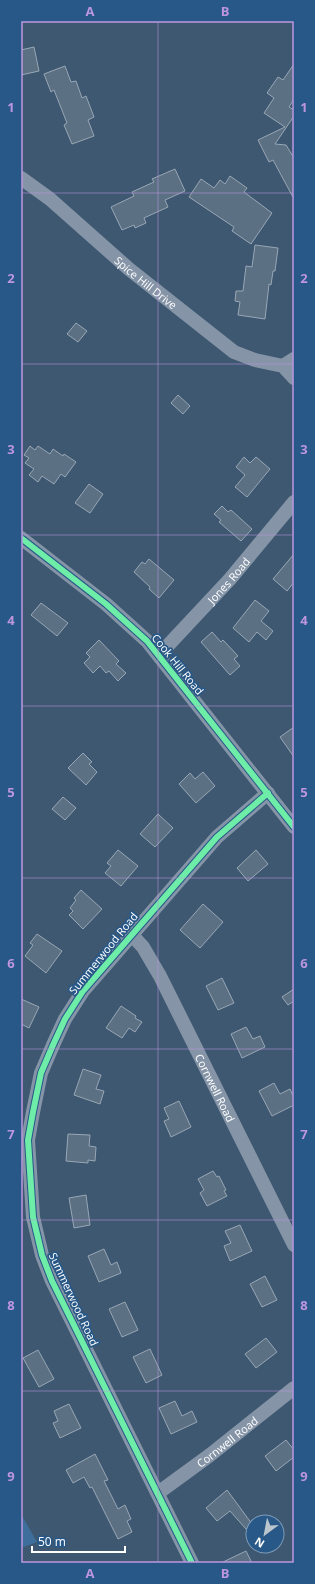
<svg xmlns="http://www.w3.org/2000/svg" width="315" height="1584" viewBox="0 0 315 1584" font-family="'Open Sans',sans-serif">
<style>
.green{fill:#3d6e9c}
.building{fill:#5b7083;stroke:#98a7b5}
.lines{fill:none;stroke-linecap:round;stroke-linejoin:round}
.minor{stroke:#8595a7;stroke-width:14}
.cycleway-casing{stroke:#285887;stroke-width:8}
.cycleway{stroke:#6deda7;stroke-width:6}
.grid{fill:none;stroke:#bd96df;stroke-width:1;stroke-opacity:0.55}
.labels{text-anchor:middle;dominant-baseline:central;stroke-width:3.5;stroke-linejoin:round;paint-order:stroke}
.street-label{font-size:11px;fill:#fff;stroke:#285887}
.neatline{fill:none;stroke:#bd96df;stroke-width:1.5}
.grid-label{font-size:13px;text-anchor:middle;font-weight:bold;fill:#bd96df}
</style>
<rect width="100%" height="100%" fill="#3e5871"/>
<!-- green -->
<path class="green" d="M21,1514L37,1542L21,1548Z"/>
<!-- building -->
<path class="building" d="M34,47L39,71L21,75V50Z
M294,64V99L289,107L294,110V116L275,144L286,145L294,158V199L273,160L269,162L258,140L285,127L264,113L274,98L267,93L278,77L283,80Z
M65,66L71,82L76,81L82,98L86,96L94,117L88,120L94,136L72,144L64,125L67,123L54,90L51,92L44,74Z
M175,169L185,191L165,200L168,207L144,218L146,223L135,228L134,225L122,230L111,207L134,196L132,192L154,182L152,179Z
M230,176L247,188L244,192L272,213L251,244L232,231L234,227L189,197L201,179L214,188L220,180L225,184Z
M255,245L278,248L275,271H273L271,285L269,284L265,319L238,315L240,302L235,301L236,291H243L246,266L252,267Z
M76,323L87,331L78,342L67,334Z
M178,395L190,406L183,414L171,403Z
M30,446L35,450L38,446L50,454L53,449L63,456L64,454L76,462L65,477L61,474L54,484L42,476L38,482L29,475L34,469L25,463L29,458L24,455Z
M244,457L250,463L256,457L270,469L247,497L235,487L245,475L236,467Z
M89,484L103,494L90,513L75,503Z
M222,506L228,512L231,510L252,529L241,541L219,522L221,520L214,514Z
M294,554V582L287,591L273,579Z
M149,559L174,580L159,598L149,589L150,587L134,572L142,562L145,564Z
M255,600L269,611L261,621L273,631L266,640L257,632L249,642L233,628Z
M41,603L68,623L57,636L31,615Z
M212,632L221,642L223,640L238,656L234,659L240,666L230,675L201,642Z
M99,640L119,661L116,664L126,673L118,681L109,671L106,673L100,666L93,673L84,663L90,657L86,653Z
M294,727V757L280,737Z
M83,753L92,762L89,764L97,772L86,785L68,768Z
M203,772L215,786L196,803L179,784L190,773L195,779Z
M63,797L76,808L65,820L52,809Z
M158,814L173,828L155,847L140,834Z
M118,850L138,866L121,886L105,873L111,866L107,863Z
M256,850L268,864L248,881L237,868Z
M81,890L102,909L83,929L69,915L73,911L70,908L76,900L74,898Z
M203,904L223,922L200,948L180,930Z
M37,934L62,951L46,973L25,956L33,945L30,943Z
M222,978L234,1003L218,1010L206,986Z
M294,989V1001L288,1005L282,997Z
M21,999L39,1007L29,1028L21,1024Z
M121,1006L136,1016L135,1018L142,1022L135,1032L129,1028L122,1038L106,1028Z
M246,1027L253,1039L260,1036L265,1047L242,1058L231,1034Z
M83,1069L101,1075L96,1089L104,1091L100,1104L74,1095Z
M274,1083L280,1094L290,1089L294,1098V1105L272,1116L259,1091Z
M179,1101L191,1127L171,1137L164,1121L169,1119L164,1108Z
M68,1134L90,1135L89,1146L96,1147L95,1161L88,1160V1163L66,1161Z
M213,1171L217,1177L219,1176L226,1190L224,1191L227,1196L207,1206L200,1193L204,1190L198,1179Z
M86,1195L90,1225L74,1228L69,1198Z
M240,1225L252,1251L230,1261L224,1246L231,1243L225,1231Z
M104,1249L111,1265L117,1262L121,1273L99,1282L88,1256Z
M265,1276L277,1300L262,1307L250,1284Z
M125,1302L138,1330L122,1337L109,1309Z
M266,1338L277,1352L256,1368L245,1354Z
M150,1349L162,1375L146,1383L133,1357Z
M38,1350L54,1379L39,1387L23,1358Z
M175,1401L182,1416L192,1411L197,1422L171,1434L159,1408Z
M69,1404L81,1428L60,1438L53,1423L58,1421L54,1411Z
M286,1440L294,1450V1457L276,1471L265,1456Z
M95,1454L108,1480L104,1481L118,1509L125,1505L131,1519L127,1521L132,1532L118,1539L92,1487L90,1488L84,1477L73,1483L66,1470Z
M227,1490L252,1524L246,1529L230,1511L217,1521L206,1508Z
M246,1551L252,1563H221Z"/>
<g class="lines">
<!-- minor -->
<g class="minor">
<path id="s1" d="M21,178L50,199L129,269L234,352L255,360L283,366L294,378"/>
<path d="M283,366L294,359"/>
<path d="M21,538L106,604L147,641L294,827"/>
<path id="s2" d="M159,655L230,579L294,502"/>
<path id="s3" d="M131,934L143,947L160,976L294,1245"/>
<path id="s4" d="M158,1493L210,1455L294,1388"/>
<path d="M192,1563L52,1281L42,1255L33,1217L28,1140L33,1112L41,1073L53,1045L65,1019L83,991L217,837L268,793"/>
</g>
<defs>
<path id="cycleway" d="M21,538L106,604L147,641L294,827
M192,1563L52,1281L42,1255L33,1217L28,1140L33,1112L41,1073L53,1045L65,1019L83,991L217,837L268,793"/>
</defs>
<!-- cycleway casing -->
<use href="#cycleway" class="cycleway-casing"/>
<!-- cycleway -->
<use href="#cycleway" class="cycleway"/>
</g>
<!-- grid -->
<path class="grid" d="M158,21V1563M21,193H294M21,364H294M21,535H294M21,706H294M21,878H294M21,1049H294M21,1220H294M21,1391H294"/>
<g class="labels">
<!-- street labels -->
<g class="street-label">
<text stroke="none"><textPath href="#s1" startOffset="163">Spice Hill Drive</textPath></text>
<text stroke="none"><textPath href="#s2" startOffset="102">Jones Road</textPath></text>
<text transform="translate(178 664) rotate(51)">Cook Hill Road</text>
<text transform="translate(103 953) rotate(-51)">Summerwood Road</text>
<text stroke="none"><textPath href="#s3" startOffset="176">Cornwell Road</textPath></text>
<text transform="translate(74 1299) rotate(65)">Summerwood Road</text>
<text stroke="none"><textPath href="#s4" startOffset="86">Cornwell Road</textPath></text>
</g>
</g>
<!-- border -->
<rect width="315" height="1584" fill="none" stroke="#285887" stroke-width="44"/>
<!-- north arrow -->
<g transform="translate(265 1534) rotate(212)"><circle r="19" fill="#285887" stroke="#7e9bb7"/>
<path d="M0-3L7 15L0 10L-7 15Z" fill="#bbc5cd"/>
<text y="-6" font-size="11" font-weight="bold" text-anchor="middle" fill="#ffffff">N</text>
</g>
<!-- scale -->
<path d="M32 1546v6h93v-6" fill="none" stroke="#ffffff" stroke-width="2"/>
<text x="38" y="1546" font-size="12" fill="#ffffff" stroke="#285887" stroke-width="3" paint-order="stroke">50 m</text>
<rect x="22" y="22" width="271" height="1540" class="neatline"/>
<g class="grid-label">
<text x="90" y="16">A</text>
<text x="225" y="16">B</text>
<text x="11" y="112">1</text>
<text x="304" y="112">1</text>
<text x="11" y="283">2</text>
<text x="304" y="283">2</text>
<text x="11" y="454">3</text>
<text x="304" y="454">3</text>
<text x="11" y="625">4</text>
<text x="304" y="625">4</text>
<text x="11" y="797">5</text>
<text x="304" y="797">5</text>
<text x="11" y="968">6</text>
<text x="304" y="968">6</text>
<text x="11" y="1139">7</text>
<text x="304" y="1139">7</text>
<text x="11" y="1310">8</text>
<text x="304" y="1310">8</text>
<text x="11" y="1481">9</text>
<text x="304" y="1481">9</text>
<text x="90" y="1578">A</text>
<text x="225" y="1578">B</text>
</g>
</svg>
